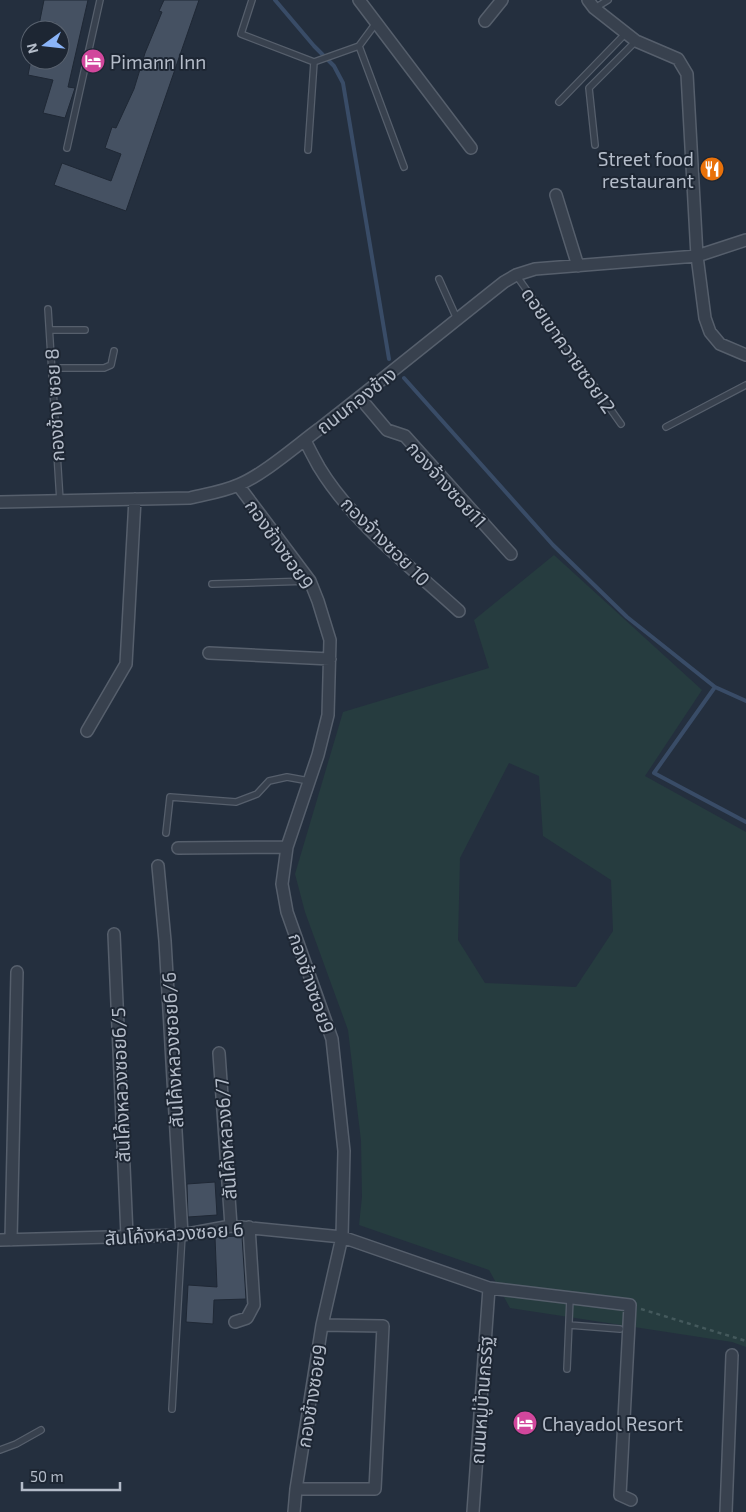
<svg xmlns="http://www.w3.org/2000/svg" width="746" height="1512" viewBox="0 0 746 1512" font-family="'Exo 2','Noto Sans Thai',sans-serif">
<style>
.green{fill:#263c3f;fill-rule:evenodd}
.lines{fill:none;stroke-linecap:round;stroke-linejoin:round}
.stream{stroke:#394c67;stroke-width:4}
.building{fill:#455162;stroke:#1f2835}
.lane-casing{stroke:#565f6c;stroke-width:8}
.street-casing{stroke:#565f6c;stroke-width:14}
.path{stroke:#44595c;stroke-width:2.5;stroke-dasharray:4 4;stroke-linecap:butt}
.lane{stroke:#38414e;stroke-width:5.5}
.street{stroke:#38414e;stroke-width:11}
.labels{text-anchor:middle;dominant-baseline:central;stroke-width:4;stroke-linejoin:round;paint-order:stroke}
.poi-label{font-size:19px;fill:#b4bcc9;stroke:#1d2633;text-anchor:start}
.street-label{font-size:19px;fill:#b4bcc9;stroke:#1d2633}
</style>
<rect width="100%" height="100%" fill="#242f3e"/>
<!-- green -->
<path class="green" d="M554,555L702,690L645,776L746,832V1347L732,1342L510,1308L489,1270L359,1225L362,1197L361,1141L348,1030L305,912L295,874L343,712L489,668L474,620ZM509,763L539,776L543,836L611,880L613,931L576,987L485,983L458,940L460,858Z"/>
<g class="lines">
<!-- stream -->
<path class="stream" d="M275,0L314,46L334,66L343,83L389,359
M404,378L553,545L627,617L715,687L746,701
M715,687L654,773L746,822"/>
</g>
<!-- building -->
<path class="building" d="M44,0H88L68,87L75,88L65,118L43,113L53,80L28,75L31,60H60V30H38Z
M164,0H199L126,211L54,185L62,163L111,181L121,154L105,148L112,127L116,128L134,89L145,53L162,12L159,11Z
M215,1182L217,1215L188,1217L187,1184Z
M242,1236L246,1299L214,1300L213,1324L186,1322L188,1285L217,1287L215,1237Z"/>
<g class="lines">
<defs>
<path id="lane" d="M252,0L241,34L314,62L359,46L376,23
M595,8L608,0
M359,46L404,167
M559,102L626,33
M595,145L589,88L636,41
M67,148L100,0
M308,150L314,62
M516,275L621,424
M439,279L457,319
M48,309L60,501
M50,330H85
M52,368H104L111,365L114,351
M666,427L746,385
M212,584L310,581
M166,833L170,797L236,802L257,794L269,781L287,777L309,781
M569,1325L620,1329
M567,1369L570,1298
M172,1409L182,1235
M0,1450L16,1444L41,1430"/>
<path id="street" d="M359,0L471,148
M588,0L594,8L636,41L678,59L687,74L697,256L705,318L710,332L720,344L746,355
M485,21L502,0
M556,195L578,266
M360,398L387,430L405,436L511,554
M305,440C309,449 314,458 319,467C352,522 412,568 459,611
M238,485L310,581L318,601L330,640L328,715L318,755L287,847L282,884L287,912L332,1039L344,1151L342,1237L322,1325L296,1489L294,1512
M0,502L190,498C206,494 222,492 238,485C263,475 296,446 319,429C381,381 442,331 504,282L516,275L535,269L697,256L746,240
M209,653L330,659
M87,731L126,664L135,499
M178,848L287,847
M158,866L165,941L182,1235
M114,934L127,1236
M219,1053L231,1226
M0,1240L182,1235L231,1226L342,1237L489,1288L630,1305L620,1495L631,1500
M11,1240L17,972
M235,1322L247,1318L254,1305L249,1227
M296,1489H375L383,1326L322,1325
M473,1512L489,1288
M726,1512L732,1355"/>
</defs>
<!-- lane casing -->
<use href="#lane" class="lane-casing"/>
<!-- street casing -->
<use href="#street" class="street-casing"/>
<!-- path -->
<path class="path" d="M641,1309L746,1341"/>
<!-- lane -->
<use href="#lane" class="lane"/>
<!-- street -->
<use href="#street" class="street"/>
</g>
<!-- icons -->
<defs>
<symbol id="hotel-disc" viewBox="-11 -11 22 22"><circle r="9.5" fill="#d1479c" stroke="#1d2633"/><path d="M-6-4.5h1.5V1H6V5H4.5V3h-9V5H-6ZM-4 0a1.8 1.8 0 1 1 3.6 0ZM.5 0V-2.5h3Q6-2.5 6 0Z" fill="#fff"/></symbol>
<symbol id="restaurant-disc" viewBox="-11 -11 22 22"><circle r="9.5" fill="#e8710a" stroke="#1d2633"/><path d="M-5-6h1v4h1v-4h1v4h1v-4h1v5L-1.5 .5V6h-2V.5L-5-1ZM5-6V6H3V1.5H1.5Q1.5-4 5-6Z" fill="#fff"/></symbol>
</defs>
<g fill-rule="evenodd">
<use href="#hotel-disc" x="79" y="47" width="28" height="28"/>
<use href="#restaurant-disc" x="698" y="155" width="28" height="28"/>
<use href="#hotel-disc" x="511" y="1409" width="28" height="28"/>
</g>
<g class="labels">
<!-- poi labels -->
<g class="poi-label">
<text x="110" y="61">Pimann Inn</text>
<text x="694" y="158" text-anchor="end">Street food<tspan x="694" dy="22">restaurant</tspan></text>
<text x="542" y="1423">Chayadol Resort</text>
</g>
<!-- street labels -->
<g class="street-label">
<text transform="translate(569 350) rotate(55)">ดอยเขาควายซอย12</text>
<text transform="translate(356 400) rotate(-38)">ถนนกองช้าง</text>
<text transform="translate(54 405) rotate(-93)">กองช้าง ซอย 8</text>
<text transform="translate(447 484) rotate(48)">กองจ้างซอย11</text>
<text transform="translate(386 541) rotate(45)">กองจ้างซอย 10</text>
<text transform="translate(280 544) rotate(55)">กองช้างซอย9</text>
<text transform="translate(312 983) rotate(71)">กองช้างซอย9</text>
<text transform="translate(172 1050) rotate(-93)">สันโค้งหลวงซอย6/6</text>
<text transform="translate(120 1085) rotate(-92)">สันโค้งหลวงซอย6/5</text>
<text transform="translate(225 1139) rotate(-94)">สันโค้งหลวง6/7</text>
<text transform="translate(174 1233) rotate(-4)">สันโค้งหลวงซอย 6</text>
<text transform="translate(311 1396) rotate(-81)">กองช้างซอย9</text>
<text transform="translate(481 1400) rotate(-86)">ถนนหมู่บ้านกรรัฐ</text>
</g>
</g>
<!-- north arrow -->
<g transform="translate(45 45) rotate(255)"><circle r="24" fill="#1d2633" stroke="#59626f"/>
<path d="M0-4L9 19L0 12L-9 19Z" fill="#8ab4f8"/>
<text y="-8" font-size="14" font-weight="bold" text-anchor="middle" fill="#b4bcc9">N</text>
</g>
<!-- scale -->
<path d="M22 1482v8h98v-8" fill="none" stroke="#b4bcc9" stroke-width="2.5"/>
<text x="30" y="1482" font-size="15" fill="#b4bcc9" stroke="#1d2633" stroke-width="4" paint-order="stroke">50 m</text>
</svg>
